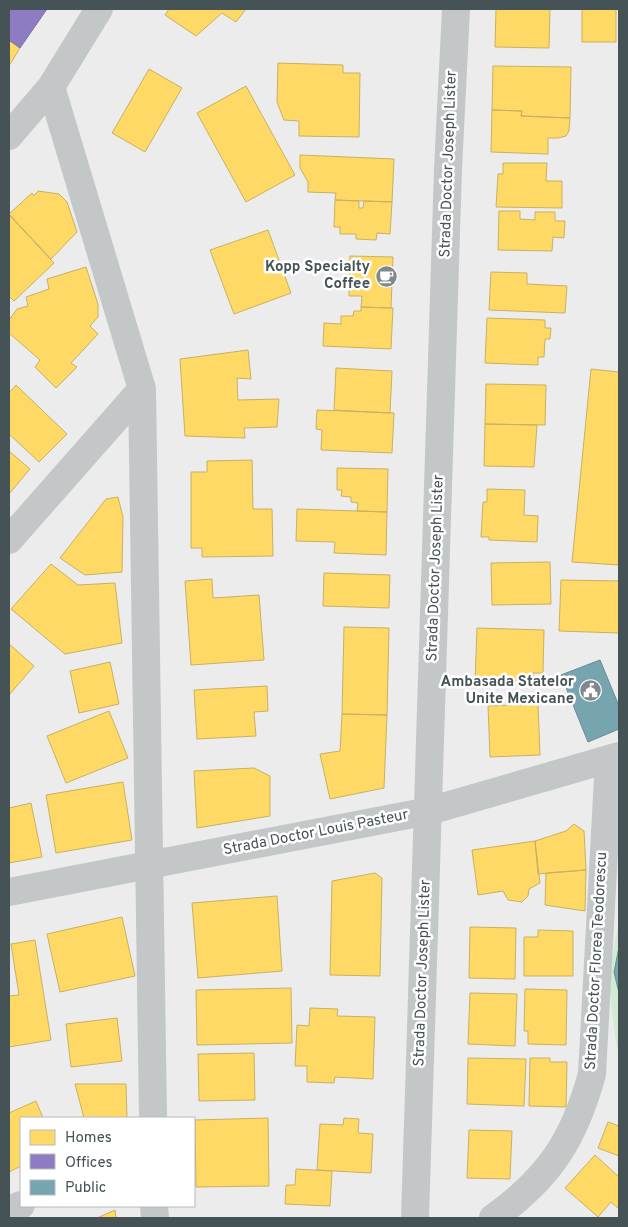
<svg xmlns="http://www.w3.org/2000/svg" width="628" height="1227" viewBox="0 0 628 1227" font-family="Overpass,sans-serif">
<style>
.green{fill:#d1ebd4}
.homes{fill:#ffd966;stroke:#c7b162}
.offices{fill:#8e7cc3;stroke:#7870a3}
.public{fill:#76a5af;stroke:#678c95}
.lines{fill:none;stroke-linecap:round;stroke-linejoin:round}
.minor{stroke:#c3c7c8;stroke-width:28}
.labels{text-anchor:middle;dominant-baseline:central;stroke-width:5;stroke-linejoin:round;paint-order:stroke}
.street-label{font-size:15px;fill:#455357;stroke:#fff}
.poi-label{font-size:15px;font-weight:bold;fill:#455357;stroke:#fff;text-anchor:end}
</style>
<rect width="100%" height="100%" fill="#edecec"/>
<!-- green -->
<path class="green" d="M619,929V1052L616,1044L608,980L617,930Z"/>
<!-- homes -->
<path class="homes" d="M169,9H246L236,22L222,13L196,36L165,15Z
M496,9H550L549,48L495,47Z
M582,9H616V42H582Z
M9,40L20,48L9,66Z
M278,63L343,65V73H360L359,137L299,136V121L284,120L277,102Z
M493,66L571,67L570,118L521,116L522,111L492,110Z
M149,69L182,88L145,152L112,133Z
M246,86L295,175L246,202L197,113Z
M492,110L522,111L521,116L570,118L569,131L566,136L558,138H548V154L491,152Z
M300,155L394,159L392,202L335,200L336,193L308,192V182L300,168Z
M503,163H547L546,181H562V208L496,207L498,174H503Z
M38,191L59,194L67,202L77,232L51,259L9,214L32,193L34,196Z
M335,200L359,201V208H363L364,201L392,202L390,234L377,233L376,240L356,239V234H340V227H334Z
M499,211H520V219L535,220V212H555V221H565L564,238L553,237L552,251L498,250Z
M9,215L54,263L14,301L9,296Z
M268,230L291,293L234,314L210,250Z
M350,256L393,257L391,308L361,307L362,296H349Z
M86,267L98,304V317L90,326L98,334L71,363L77,367L56,388L35,367L40,360L9,333V320L17,309L28,306L26,297L49,289L47,279Z
M491,272L527,273V284L567,286L565,313L489,310Z
M361,307L393,308L391,349L323,346L324,323L341,324V316H353L354,311H361Z
M487,318L545,320V328H551L550,339H545L544,357H538V365L485,363Z
M248,350L251,379L237,378L238,400L279,399L277,427L244,428L245,438L185,436L180,359Z
M336,368L392,371L390,413L334,410Z
M591,369L619,372V565L572,562Z
M486,384L546,385L545,425L485,424Z
M16,385L67,434L39,462L9,434V393Z
M317,410L394,413L392,453L321,450L322,430L316,429Z
M485,424L537,425L534,467L484,466Z
M9,451L30,469L9,494Z
M252,460L253,509H272L273,556L202,557V548H191V472H207V461Z
M337,468L388,469L387,512L357,511L358,503L351,502V497L341,496L342,490H337Z
M487,489L525,490L524,515L538,516L537,542L489,540V537H481L483,502H487Z
M118,497L123,517L122,572L85,575L60,558L106,499Z
M297,509L387,512L386,555L334,553L335,542L296,541Z
M550,562L551,604L492,605L491,563Z
M51,564L78,585L115,583L122,643L65,654L11,609Z
M324,573L390,575L389,608L323,606Z
M212,579L213,598L259,595L264,660L191,665L185,581Z
M561,580L619,581V633L559,631Z
M344,627L389,628L387,715L342,714Z
M477,628L544,630L543,673H533V685L475,683Z
M9,644L34,666L9,695Z
M110,662L119,704L79,713L70,671Z
M267,686L268,711L254,712L256,736L197,739L194,690Z
M538,704L540,755L490,757L488,706Z
M109,711L128,758L66,783L47,736Z
M342,714L387,715L384,788L330,799L320,754L340,751Z
M254,768L270,776V816L197,828L194,771Z
M123,782L132,840L56,853L46,795Z
M31,803L42,857L9,863V808Z
M574,824L584,831L586,870L538,874L535,841L566,831Z
M535,841L540,883L529,889L528,896L522,902L508,900L503,891L478,895L472,850Z
M586,870L585,911L545,905L546,873Z
M375,873L382,878L380,976L330,975L332,881Z
M277,896L282,971L198,978L192,903Z
M122,917L135,976L60,992L47,934Z
M470,927L516,928L515,979L469,978Z
M538,930L573,931V976H524V937H538Z
M35,940L51,1040L9,1047V996L19,995L11,944Z
M291,988L292,1043L197,1045L196,990Z
M525,989L567,990L566,1045L528,1044V1031H524Z
M470,993L517,994L515,1046L468,1044Z
M310,1008L338,1009L337,1016L375,1017L373,1079L335,1077L334,1083L307,1082V1066H295L297,1025L309,1026Z
M117,1018L122,1061L71,1067L66,1024Z
M254,1053L255,1100L199,1101L198,1054Z
M468,1058L526,1059L524,1106L467,1104Z
M530,1058H550V1062H567L566,1107L529,1106Z
M75,1084H126L127,1118H84Z
M36,1101L43,1118H21V1166L9,1172V1113Z
M268,1118L269,1186L196,1187L195,1120Z
M344,1118L359,1119L358,1133L373,1134L371,1173L317,1170L320,1124L343,1125Z
M608,1122L619,1126V1156L598,1148Z
M469,1130L512,1131L510,1179L467,1178Z
M595,1155L619,1177V1209L611,1202L598,1217L565,1188Z
M296,1169L332,1171L330,1206L285,1204L286,1185H295Z
M115,1210L116,1218H97Z"/>
<!-- offices -->
<path class="offices" d="M9,9H47L20,48L9,40Z"/>
<!-- public -->
<path class="public" d="M600,660L619,706V729L588,742L561,675Z
M619,947V993L614,972Z"/>
<g class="lines">
<!-- minor -->
<path class="minor" d="M51,87L142,389L153,1118
M9,136L51,87L99,9
M9,540L142,389
M9,892L429,811L619,756
M154,1206L155,1218
M9,1210L21,1205
M415,1218L448,169L456,9
M493,1218C549,1178 574,1140 592,1074L609,759"/>
</g>
<!-- icons -->
<defs>
<symbol id="cafe-disc" viewBox="-11 -11 22 22"><circle r="9.5" fill="#80898b" stroke="#fff"/><path d="M-5.5-4.5H6V0H3Q3 3.5 0 3.5H-2.5Q-5.5 3.5-5.5 0ZM3-3.2v2h1.7v-2ZM-6 4.5H4V6H-6Z" fill="#fff"/></symbol>
<symbol id="civic-disc" viewBox="-11 -11 22 22"><circle r="9.5" fill="#80898b" stroke="#fff"/><path d="M-.6-6.5H3V-4.5H.6V-3L4-1V1h2V6H-6V1h2V-1L-.6-3ZM-1.2 2.5V6h2.4V2.5Z" fill="#fff"/></symbol>
</defs>
<g fill-rule="evenodd">
<use href="#cafe-disc" x="374" y="264" width="25" height="25"/>
<use href="#civic-disc" x="578" y="678" width="25" height="25"/>
</g>
<g class="labels">
<!-- street labels -->
<g class="street-label">
<text transform="translate(449 164) rotate(-88)">Strada Doctor Joseph Lister</text>
<text transform="translate(436 568) rotate(-88)">Strada Doctor Joseph Lister</text>
<text transform="translate(316 833) rotate(-11)">Strada Doctor Louis Pasteur</text>
<text transform="translate(597 961) rotate(-87)">Strada Doctor Florea Teodorescu</text>
<text transform="translate(423 973) rotate(-88)">Strada Doctor Joseph Lister</text>
</g>
<!-- poi labels -->
<g class="poi-label">
<text x="370" y="267">Kopp Specialty<tspan x="370" dy="17">Coffee</tspan></text>
<text x="574" y="682">Ambasada Statelor<tspan x="574" dy="17">Unite Mexicane</tspan></text>
</g>
</g>
<!-- border -->
<rect width="628" height="1227" fill="none" stroke="#455357" stroke-width="20"/>
<!-- legend -->
<rect x="20" y="1117" width="175" height="90" fill="#ffffff" stroke="#b5babc"/>
<rect x="30" y="1130" width="25" height="15" fill="#ffd966" stroke="#b5babc"/>
<text x="65" y="1142" font-size="15" fill="#455357">Homes</text>
<rect x="30" y="1154" width="25" height="15" fill="#8e7cc3" stroke="#b5babc"/>
<text x="65" y="1167" font-size="15" fill="#455357">Offices</text>
<rect x="30" y="1180" width="25" height="15" fill="#76a5af" stroke="#b5babc"/>
<text x="65" y="1192" font-size="15" fill="#455357">Public</text>
</svg>
